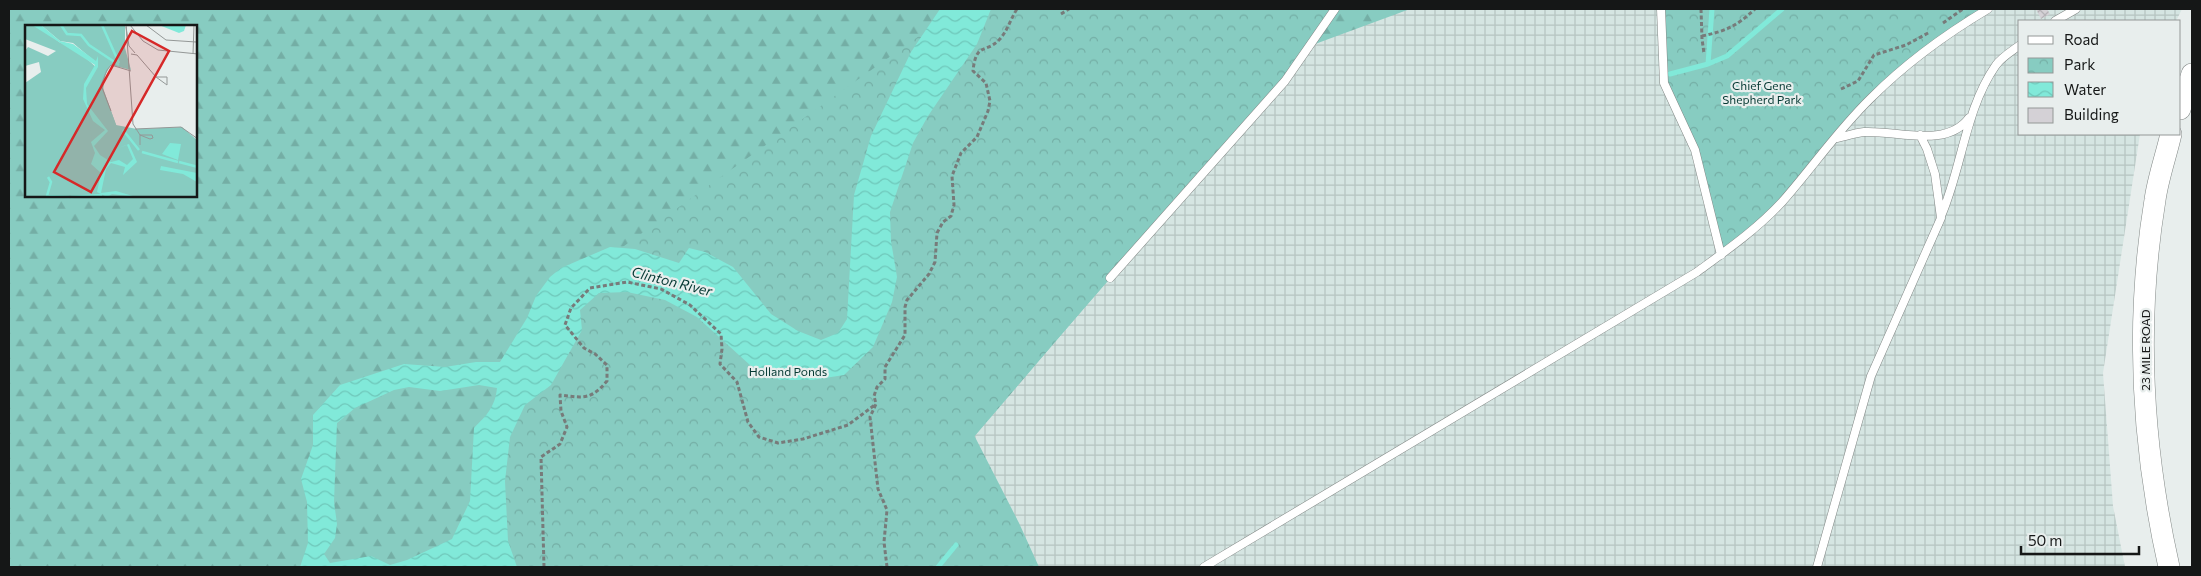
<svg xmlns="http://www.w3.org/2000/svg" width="2201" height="576" viewBox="0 0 2201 576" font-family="Commissioner,sans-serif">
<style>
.industrial{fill:url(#industrial-grid)}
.forest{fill:url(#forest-firs);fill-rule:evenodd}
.park{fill:url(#park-crowns)}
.water{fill:url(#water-waves);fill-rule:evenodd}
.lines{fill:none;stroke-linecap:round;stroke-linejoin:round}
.stream{stroke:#81e9d9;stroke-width:5}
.building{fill:url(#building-cross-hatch)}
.service-casing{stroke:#828886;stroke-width:9}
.secondary-casing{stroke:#828886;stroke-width:22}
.path{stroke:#777b7a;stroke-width:3;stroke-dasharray:4 2.5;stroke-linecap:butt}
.service{stroke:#fff;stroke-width:8}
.secondary{stroke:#fff;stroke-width:21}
.labels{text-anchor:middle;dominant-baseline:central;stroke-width:4.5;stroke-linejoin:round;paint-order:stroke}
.park-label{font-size:12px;fill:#053933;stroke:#e8eeed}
.street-label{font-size:12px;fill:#151717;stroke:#e8eeed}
.water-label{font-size:14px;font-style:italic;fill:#043732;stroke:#e8eeed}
.inset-river{fill:none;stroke:#81e9d9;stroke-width:2.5}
.inset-road{fill:none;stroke:#949897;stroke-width:1}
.view{fill:#d62828;fill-opacity:0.15;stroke:#d62828;stroke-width:2.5}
.inset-edge{fill:none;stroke:#151717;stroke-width:2.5}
</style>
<defs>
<pattern id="industrial-grid" width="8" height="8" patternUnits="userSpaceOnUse" patternTransform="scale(1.25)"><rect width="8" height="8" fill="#d5e5e2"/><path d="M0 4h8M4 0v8" fill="none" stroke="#b6c4c1"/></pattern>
<pattern id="forest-firs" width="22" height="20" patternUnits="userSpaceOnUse" patternTransform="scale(1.25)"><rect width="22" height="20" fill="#87ccc1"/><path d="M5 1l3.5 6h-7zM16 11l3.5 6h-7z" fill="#74aea5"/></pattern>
<pattern id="park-crowns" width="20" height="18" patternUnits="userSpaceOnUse" patternTransform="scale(1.25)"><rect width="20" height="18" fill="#87ccc1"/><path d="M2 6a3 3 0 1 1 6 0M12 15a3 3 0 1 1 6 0" fill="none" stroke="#74aea5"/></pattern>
<pattern id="water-waves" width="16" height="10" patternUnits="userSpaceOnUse" patternTransform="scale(1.25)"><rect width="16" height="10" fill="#81e9d9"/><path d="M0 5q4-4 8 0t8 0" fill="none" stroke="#6fc7ba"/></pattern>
<pattern id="building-cross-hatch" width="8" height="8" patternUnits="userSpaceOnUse" patternTransform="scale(1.25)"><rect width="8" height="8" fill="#d4d1d6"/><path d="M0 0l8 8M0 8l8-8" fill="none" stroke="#b5b3b7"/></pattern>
</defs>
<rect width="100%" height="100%" fill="#e8eeed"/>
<!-- industrial -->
<path class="industrial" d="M1245,9H1697L1940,34L1980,9H2182L2176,21H2020V134H2140L2103,373L2113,506L2125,567H1033L942,434Z"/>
<!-- forest -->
<path class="forest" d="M9,9H1410L1307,47L950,465L1020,567H9ZM26,26H196V196H26Z"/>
<!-- park -->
<path class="park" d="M957,9H1333L1286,76L974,435L1019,523L1039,567H469L515,371L617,251Z
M1664,9H1983L1954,26L1904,64L1779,202L1750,229L1722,250L1697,150L1666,83Z"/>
<!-- water -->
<path class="water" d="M940,9H991L977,44L928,116L913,143L890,212L891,241L897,277L892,302L873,347L844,375L812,380H780L750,365L697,317L665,300L627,292L599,293L580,310L582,330L551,385L525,405L510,437L505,481L508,541L517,567H300L308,543L307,502L301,479L313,445V415L340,385L404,364L445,367L476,362H500L527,318L536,296L550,277L561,268L610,247L635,249L679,263L689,248L705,252L733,267L771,314L798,331L821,340L838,333L847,319L854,195L871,136L911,52ZM479,385L497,388C495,407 487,415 474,428L470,501L452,539L407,560L390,565L371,556L330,563L324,554L335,538L337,524L334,502L337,423L355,408L394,390L409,387L440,391Z"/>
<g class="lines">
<!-- stream -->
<path class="stream" d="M1708,64L1712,9
M1670,74L1708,64L1727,56L1782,9
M938,567L956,545"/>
</g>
<!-- building -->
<path class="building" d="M2036,9H2047L2050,14L2041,19Z"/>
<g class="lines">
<defs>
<path id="service" d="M1661,9L1664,83L1695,150L1721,255
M2055,21L2076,9
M1837,138C1846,136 1855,133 1864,132C1896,130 1946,149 1969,118
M1941,216C1962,168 1965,109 1996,65C2002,57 2012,51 2020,45
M1110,278L1285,81L1335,9
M1204,567L1697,272C1727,250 1757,229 1782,202C1812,168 1838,130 1871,98C1906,63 1946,34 1988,9
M1817,567L1871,376L1941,218L1935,174L1927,149L1920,135"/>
<path id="secondary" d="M2180,109L2192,74
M2169,567C2142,447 2135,322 2155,200C2158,178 2166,156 2171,134"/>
</defs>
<!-- service casing -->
<use href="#service" class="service-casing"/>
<!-- secondary casing -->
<use href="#secondary" class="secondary-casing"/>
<!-- path -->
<path class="path" d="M1701,9L1702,39L1704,53
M1061,14L1069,9
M1943,23L1963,9
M1702,36C1726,31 1737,26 1755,9
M1841,89L1858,81L1874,55L1906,45L1930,32
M544,567L541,457L560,444L567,427L561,411L560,395C584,398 591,400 607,381V365L595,354L584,348L565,325L571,308L590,288L627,282L661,289L690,305L721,334L722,349L720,364L737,382L748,422L759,437L778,443L803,439L848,425L876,404
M887,567L884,542L887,510L878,489L870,417L876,404L874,396L877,387L885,379V367L905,335V307L907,300L929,274L935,262L937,233L943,222L951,216L954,205L952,176L961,153L977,137L988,111L990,101L986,83L973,71C976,42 985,54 999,40C1007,32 1011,18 1017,9"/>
<!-- service -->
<use href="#service" class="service"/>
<!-- secondary -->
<use href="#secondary" class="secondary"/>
</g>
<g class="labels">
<!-- park labels -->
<g class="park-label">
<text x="1762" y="85">Chief Gene<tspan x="1762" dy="14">Shepherd Park</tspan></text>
<text x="788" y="371">Holland Ponds</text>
</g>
<!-- street labels -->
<g class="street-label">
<text transform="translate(2145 350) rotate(-90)">23 MILE ROAD</text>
</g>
<!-- water labels -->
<g class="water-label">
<text transform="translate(672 281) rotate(14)">Clinton River</text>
</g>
</g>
<!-- overview -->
<g transform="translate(25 25)">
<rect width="172" height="172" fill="#e8eeed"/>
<path d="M0,0H13L34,17L51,24L72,43L82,40L78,65L92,102L172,172H0V58L16,47L14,37L0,41V26L3,22L23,31L31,26L0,14Z" fill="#87ccc1"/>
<path d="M16,0H100V23L106,45L86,40L76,57L91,100L112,104L157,102L172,115V172H111L91,166L76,169L75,160L82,136L71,127L67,116L61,67L73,39L48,18L35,16Z" fill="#87ccc1"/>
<path d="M7,0H16L35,16L48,19L71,36L73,31V42L61,63L62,79L83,106L69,121L75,130L86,137L94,135L102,140L108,134L102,120L93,123L104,119L112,137L98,150L100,142L86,138L81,144L76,168L91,166L111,172L87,169L82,172L72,167L76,148L66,139L70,128L66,117L80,105L68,96L58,74L59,59L70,40ZM134,0H161L159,6L154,8ZM145,118L156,119L153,135L137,129ZM136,141L172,148V157L158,149L135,145Z" fill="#81e9d9"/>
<path class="inset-river" d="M36,0L42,9L56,10L64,20L94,40M77,0L94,38M98,105L114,125M117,127L153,137M154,137L173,142M23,152L26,157L22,171L44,172M46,172L77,170"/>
<path class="inset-road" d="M101,0L108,99L115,110V120M105,0L118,16L133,25L173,29M121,0L141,15L171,17M101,2L104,21L110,28M106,29L112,30L131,52H142V60L131,52M168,29L169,0M86,86L76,60L82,45L86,40L106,46M110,104L156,102L173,114M115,110H127L128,113L125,114Z"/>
<path class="view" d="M107,6L144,26L66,167L29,147Z"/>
<rect width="172" height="172" class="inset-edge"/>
</g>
<!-- border -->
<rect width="2201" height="576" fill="none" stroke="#151717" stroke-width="20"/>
<!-- legend -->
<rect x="2018" y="20" width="162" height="115" fill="#e8eeed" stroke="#949897"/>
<rect x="2028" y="36" width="25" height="8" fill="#ffffff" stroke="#949897"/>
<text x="2064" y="45" font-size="15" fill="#151717">Road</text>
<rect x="2028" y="58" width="25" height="15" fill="url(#park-crowns)" stroke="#949897"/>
<text x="2064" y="70" font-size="15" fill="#151717">Park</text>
<rect x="2028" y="82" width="25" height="15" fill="url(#water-waves)" stroke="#949897"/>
<text x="2064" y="95" font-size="15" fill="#151717">Water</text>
<rect x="2028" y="108" width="25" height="15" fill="#d4d1d6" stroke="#949897"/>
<text x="2064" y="120" font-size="15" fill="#151717">Building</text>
<!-- scale -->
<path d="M2021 546v8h118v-8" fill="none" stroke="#151717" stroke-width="2.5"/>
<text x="2028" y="546" font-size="15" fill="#151717" stroke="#e8eeed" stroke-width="4" paint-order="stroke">50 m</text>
</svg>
